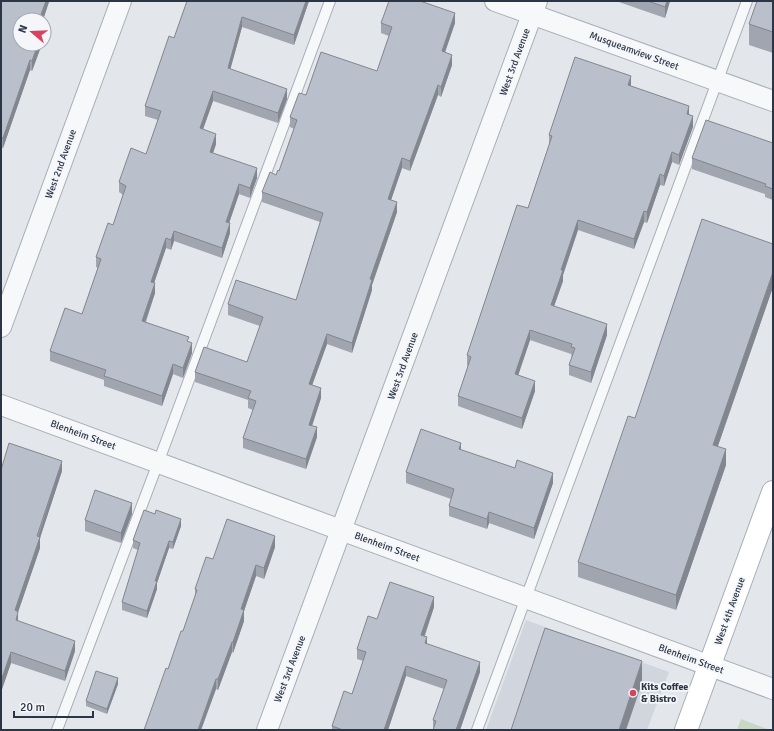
<svg xmlns="http://www.w3.org/2000/svg" width="774" height="731" viewBox="0 0 774 731" font-family="Signika,sans-serif">
<style>
.built{fill:#d1d6de}
.green{fill:#c9d7c4}
.lines{fill:none;stroke-linecap:round;stroke-linejoin:round}
.service-casing{stroke:#a8aeb7;stroke-width:12}
.minor-casing{stroke:#a8aeb7;stroke-width:22}
.secondary-casing{stroke:#a8aeb7;stroke-width:24}
.service{stroke:#f7f8fa;stroke-width:10}
.minor{stroke:#f7f8fa;stroke-width:20}
.secondary{stroke:#fff;stroke-width:22}
.wall{fill:#a0a5af}
.shaded-wall{fill:#82868e}
.building{fill:#bac0cb;stroke:#82868e}
.poi-dot{fill:#d8425d;stroke:#f4f6f9;stroke-width:1.5}
.labels{text-anchor:middle;dominant-baseline:central;stroke-width:3.5;stroke-linejoin:round;paint-order:stroke}
.street-label{font-size:10px;fill:#2a3546;stroke:#f4f6f9}
.poi-label{font-size:10px;font-weight:bold;fill:#2a3546;stroke:#f4f6f9;text-anchor:start}
</style>
<rect width="100%" height="100%" fill="#e3e7ec"/>
<!-- built -->
<path class="built" d="M526,620L669,672L647,730H486Z"/>
<!-- green -->
<path class="green" d="M741,719L770,730H737Z"/>
<g class="lines">
<defs>
<path id="service" d="M57,730L167,439L330,1
M477,730L747,1"/>
<path id="minor" d="M495,1L773,101
M1,327L121,1
M1,405L773,689
M267,730L537,1"/>
<path id="secondary" d="M686,730L773,492"/>
</defs>
<!-- service casing -->
<use href="#service" class="service-casing"/>
<!-- minor casing -->
<use href="#minor" class="minor-casing"/>
<!-- secondary casing -->
<use href="#secondary" class="secondary-casing"/>
<!-- service -->
<use href="#service" class="service"/>
<!-- minor -->
<use href="#minor" class="minor"/>
<!-- secondary -->
<use href="#secondary" class="secondary"/>
</g>
<!-- wall -->
<path class="wall" d="M1,1H49L43,20H20L42,44L32,71L30,70L3,148H1Z
M187,1H309L294,45L242,27L230,69L287,99L278,123L213,101L203,129L216,144L213,153L257,178L250,198L239,194L229,223L230,233L222,258L174,241L171,250L166,248L154,283L155,293L146,322L189,342L192,353L183,378L173,374L162,406L104,386V380L50,361V351L82,314L98,268L96,267V257L113,225L123,195L119,192V182L146,154L158,120L145,116V106L174,38Z
M616,1H670L665,18Z
M773,1V53L749,45V24Z
M381,23H455L445,52L452,65L441,97L438,95L410,171L402,168L391,200L397,212L372,285V290L352,353L327,344L312,385L321,398L312,426L317,437L306,469L243,448V438L253,410L248,408V400L195,382V372L247,362L260,326L228,315V304L296,300L320,222L262,202V192L279,171L294,129L290,127V117L306,95L377,71L389,36L381,33Z
M631,86L689,115L693,127L679,165L672,162L664,186L660,185L647,223L644,222L634,249L578,230L563,275V281L554,306L607,335L591,383L569,375V365L572,357L571,354L530,340L518,375L535,391L522,429L458,406V396L468,366L467,365V355L528,208L549,146V135Z
M773,143V200L765,197V194L692,169V158Z
M773,244V287L718,446L726,465L676,610L578,577V562L635,418Z
M461,450L553,483L534,539L489,523L487,529L449,516V506L451,499L406,483V472Z
M1,470L62,471L40,538V548L18,612V621L75,651L65,681L11,663L1,692Z
M132,514L121,543L85,531V520Z
M181,526L173,549L169,548L157,583V589L147,618L122,610V602L138,550L133,548V540Z
M275,547L264,579L256,576L244,611V621L233,653L232,652L218,690L216,689L201,730H144L183,631L195,597V589L213,559Z
M434,607L425,636L427,644L480,672L460,730H433V720L444,689L406,676L388,730H332V726L352,694L363,661L357,659V649L377,619Z
M118,684L107,714L86,706V701Z"/>
<!-- shaded-wall -->
<path class="shaded-wall" d="M46,1H49V2L43,20H39Z
M306,1H309L294,45V35Z
M667,1H670L665,18V7Z
M455,13V23L442,61V51Z
M242,17V27L228,78V68Z
M38,44H42L32,71V61Z
M452,55V65L441,97V87Z
M30,60V70L3,148V138Z
M631,76V86L628,85Z
M438,85V95L410,171V161Z
M287,89V99L278,123V113Z
M213,91V101L200,138V128Z
M689,106V117L687,114Z
M693,116V127L679,165V155Z
M216,134V144L210,162V152Z
M672,152V162L664,186V176Z
M402,158V168L388,209V199Z
M257,168V178L250,198V188Z
M660,174V185L647,223V212Z
M239,184V194L226,232V222Z
M397,202V212L372,285V290L352,353V343L370,279Z
M644,211V222L634,249V239Z
M578,220V230L563,275V281L551,315V305L561,270Z
M230,223V233L222,258V248Z
M174,231V241L171,250V240Z
M166,238V248L151,292V282Z
M773,272V287L713,460V445Z
M155,283V293L142,331V321Z
M607,324V335L591,383V372Z
M530,330V340L515,385V374Z
M327,334V344L309,394V384Z
M192,343V353L183,378V368Z
M173,364V374L162,406V396Z
M535,381V391L522,429V418Z
M321,388V398L309,435V425Z
M317,427V437L306,469V459Z
M461,443V453L459,449Z
M726,449V465L676,610V595Z
M62,461V471L40,538V548L15,621V610Z
M553,473V483L534,539V528Z
M132,503V514L121,543V533Z
M489,512V523L487,529V519Z
M181,519V526L173,549V542Z
M275,536V547L264,579V568Z
M169,541V548L157,583V589L147,618V611L155,581Z
M256,565V576L244,611V621L233,653V642L241,609Z
M434,597V607L421,645V635Z
M18,612V622L16,620Z
M427,637V647L425,643Z
M75,641V651L65,681V671Z
M232,642V652L218,690V679Z
M11,652V663L1,692V681Z
M642,661V683L626,730H619Z
M480,662V672L460,730H456Z
M406,666V676L388,730H384Z
M118,678V684L107,714V709Z
M216,679V689L201,730H198Z"/>
<!-- building -->
<path class="building" d="M1,1H46L39,20H20V44H38L32,61L30,60L3,138L1,137Z
M187,1H306L294,35L242,17L228,68L287,89L278,113L213,91L200,128L216,134L210,152L257,168L250,188L239,184L226,222L230,223L222,248L174,231L171,240L166,238L151,282L155,283L142,321L189,337L187,341L192,343L183,368L173,364L162,396L104,376L106,370L50,351L65,308L82,314L101,259L96,257L108,223L113,225L126,186L119,182L131,148L146,154L161,111L145,106L169,36L174,38Z
M389,1H420L455,13L442,51L452,55L441,87L438,85L410,161L402,158L388,199L397,202L370,279L372,280L352,343L327,334L309,384L321,388L309,425L317,427L306,459L243,438L256,401L248,398L251,391L195,372L204,347L247,362L263,317L228,304L236,280L296,300L323,213L262,192L270,172L276,175L278,170L279,171L297,120L290,117L299,93L306,95L321,52L377,71L392,27L381,23Z
M648,1H667L665,7Z
M757,1H773V32L749,24Z
M575,57L631,76L628,85L689,106L687,114L693,116L679,155L672,152L664,176L660,174L647,212L644,211L634,239L578,220L561,270H563L551,305L607,324L591,372L569,365L575,348L571,347L572,344L530,330L515,374L535,381L522,418L458,396L471,357L467,355L517,205L528,208L552,136L549,135Z
M706,120L773,143V189L765,186L766,184L692,158Z
M702,219L773,244V272L713,445L726,449L676,595L578,562L628,416L635,418Z
M421,429L461,443L459,449L515,468L517,460L553,473L534,528L489,512L487,519L449,506L454,489L406,472Z
M9,443L62,461L37,536L40,537L15,610L18,612L16,620L75,641L65,671L11,652L1,681V470Z
M95,490L132,503L121,533L85,520Z
M144,510L155,514L156,510L181,519L173,542L169,541L155,581H157L147,611L122,602L140,543L133,540Z
M227,519L275,536L264,568L256,565L241,609L244,610L233,642H232L218,679H216L198,730H144L166,668L168,669L181,631H183L197,590L195,589L206,557L213,559Z
M390,582L434,597L421,635L427,637L425,643L480,662L456,730H433L436,721L433,720L447,680L406,666L384,730H343L332,726L344,691L352,694L366,652L357,649L368,616L377,619Z
M545,628L642,661L619,730H511Z
M96,671L118,678L107,709L86,701Z"/>
<!-- markers -->
<circle class="poi-dot" cx="633" cy="693" r="4"/>
<g class="labels">
<!-- street labels -->
<g class="street-label">
<text transform="translate(634 51) rotate(20)">Musqueamview Street</text>
<text transform="translate(515 62) rotate(-70)">West 3rd Avenue</text>
<text transform="translate(61 164) rotate(-70)">West 2nd Avenue</text>
<text transform="translate(403 366) rotate(-70)">West 3rd Avenue</text>
<text transform="translate(83 435) rotate(20)">Blenheim Street</text>
<text transform="translate(387 547) rotate(20)">Blenheim Street</text>
<text transform="translate(730 611) rotate(-70)">West 4th Avenue</text>
<text transform="translate(691 659) rotate(20)">Blenheim Street</text>
<text transform="translate(290 669) rotate(-69)">West 3rd Avenue</text>
</g>
<!-- poi labels -->
<g class="poi-label">
<text x="641" y="687">Kits Coffee<tspan x="641" dy="12">&amp; Bistro</tspan></text>
</g>
</g>
<!-- border -->
<rect width="774" height="731" fill="none" stroke="#2a3546" stroke-width="4"/>
<!-- north arrow -->
<g transform="translate(32 32) rotate(289)"><circle r="19" fill="#f4f6f9" stroke="#a3a9b1"/>
<path d="M0-3L7 15L0 10L-7 15Z" fill="#d8425d"/>
<text y="-6" font-size="11" font-weight="bold" text-anchor="middle" fill="#2a3546">N</text>
</g>
<!-- scale -->
<path d="M14 711v6h79v-6" fill="none" stroke="#2a3546" stroke-width="2"/>
<text x="20" y="711" font-size="12" fill="#2a3546" stroke="#f4f6f9" stroke-width="3" paint-order="stroke">20 m</text>
</svg>
